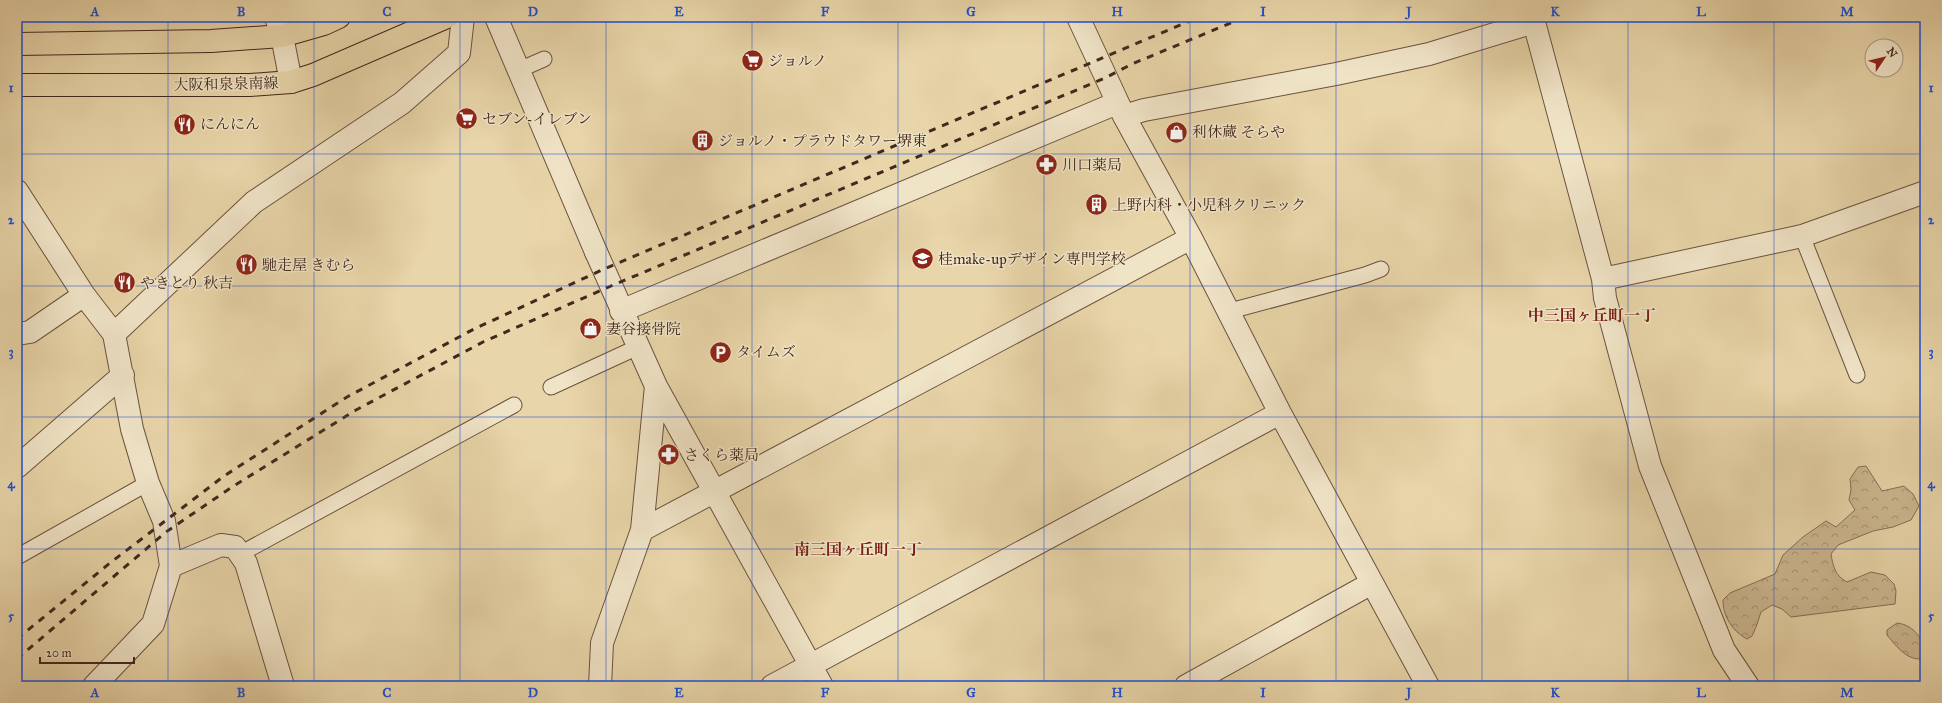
<svg xmlns="http://www.w3.org/2000/svg" width="1942" height="703" viewBox="0 0 1942 703" font-family="'IM FELL Great Primer','Noto Serif JP',serif">
<style>
.forest{fill:url(#forest-crowns);stroke:#876f57}
.lines{fill:none;stroke-linecap:round;stroke-linejoin:round}
.service-casing{stroke:#6c5240;stroke-width:17}
.minor-casing{stroke:#6c5240;stroke-width:24}
.tertiary-casing{stroke:#6c5240;stroke-width:24}
.primary-casing{stroke:#42271d;stroke-width:24}
.service{stroke:#f0e4c7;stroke-width:15}
.minor{stroke:#f0e4c7;stroke-width:22}
.tertiary{stroke:#f0e4c7;stroke-width:22}
.primary{stroke:#e8d5a9;stroke-width:22}
.rail{stroke:#42271d;stroke-width:3;stroke-dasharray:7 7;stroke-linecap:butt}
.grid{fill:none;stroke:#1d4ed8;stroke-width:1;stroke-opacity:0.55}
.labels{text-anchor:middle;dominant-baseline:central;stroke-width:3;stroke-linejoin:round;paint-order:stroke}
.poi-label{font-size:15px;fill:#42271d;stroke:#f0e4c7;text-anchor:start}
.street-label{font-size:15px;fill:#42271d;stroke:#f0e4c7}
.neighbourhood-label{font-size:16px;font-weight:bold;fill:#7a1f14;stroke:#f0e4c7}
.neatline{fill:none;stroke:#1d4ed8;stroke-width:1.5}
.grid-label{font-size:13px;text-anchor:middle;font-weight:bold;fill:#1d4ed8}
</style>
<defs>
<pattern id="forest-crowns" width="20" height="18" patternUnits="userSpaceOnUse"><rect width="20" height="18" fill="#ccb791"/><path d="M2 6a3 3 0 1 1 6 0M12 15a3 3 0 1 1 6 0" fill="none" stroke="#a79576"/></pattern>
</defs>
<rect width="100%" height="100%" fill="#e8d5a9"/>
<filter id="stains"><feTurbulence type="fractalNoise" baseFrequency=".005" numOctaves="4"/><feColorMatrix values="0 0 0 0 .2 0 0 0 0 .09 0 0 0 0 .02 0 0 0 .5 -.17"/></filter>
<radialGradient id="worn" r=".72"><stop offset=".6" stop-color="#630" stop-opacity="0"/><stop offset="1" stop-color="#630" stop-opacity=".3"/></radialGradient>
<!-- forest -->
<path class="forest" d="M1866,466L1882,491L1904,486L1913,494L1919,506L1911,520L1893,527L1873,531L1838,545L1831,554C1833,566 1835,576 1847,582L1871,572L1885,575L1894,584L1896,591L1895,604L1791,617L1782,609L1772,605L1761,612L1756,627L1752,636L1747,639C1732,631 1723,616 1723,600L1730,593L1775,574L1783,555L1803,537L1826,521L1836,527L1855,510L1849,500L1851,490L1850,479L1858,467Z
M1897,623C1915,625 1925,641 1925,658C1909,663 1897,647 1887,635V630Z"/>
<g class="lines">
<defs>
<path id="service" d="M519,70L544,59
M1802,236L1857,375
M1230,311L1365,275L1381,269
M551,387L638,347
M240,554L514,405
M17,557L148,483"/>
<path id="minor" d="M1078,17L1124,116L1191,238L1280,413L1428,686
M1124,116L1144,110L1336,74L1429,54L1534,22L1603,279L1605,298L1650,466L1724,650L1748,686
M17,191L84,295L114,334L132,429L148,483L164,521L171,566L153,624L94,686
M596,252L656,386L822,686
M1603,279L1802,236L1925,192
M621,311L1117,103
M17,334L30,332L84,295
M114,334L254,202L402,103L459,53L463,17
M17,467L123,375
M642,530L1191,238
M171,566L221,545L235,547L246,563L283,686
M600,686L602,643L642,530L656,386
M772,686L1280,413
M1186,686L1372,583"/>
<path id="tertiary" d="M276,17L282,36L291,82
M496,17L596,252"/>
<path id="primary" d="M17,44L211,41L282,36L324,24L339,17
M17,85H250L291,82L313,75L447,17"/>
</defs>
<!-- service casing -->
<use href="#service" class="service-casing"/>
<!-- minor casing -->
<use href="#minor" class="minor-casing"/>
<!-- tertiary casing -->
<use href="#tertiary" class="tertiary-casing"/>
<!-- primary casing -->
<use href="#primary" class="primary-casing"/>
<!-- service -->
<use href="#service" class="service"/>
<!-- minor -->
<use href="#minor" class="minor"/>
<!-- tertiary -->
<use href="#tertiary" class="tertiary"/>
<!-- primary -->
<use href="#primary" class="primary"/>
<!-- rail -->
<path class="rail" d="M17,639L110,563L224,476L347,397L474,329L604,269L1199,17
M17,659L166,532L232,487L356,410L483,342L611,286L1105,78L1132,64L1245,17"/>
</g>
<!-- grid -->
<path class="grid" d="M168,17V686M314,17V686M460,17V686M606,17V686M752,17V686M898,17V686M1044,17V686M1190,17V686M1336,17V686M1482,17V686M1628,17V686M1774,17V686M17,154H1925M17,286H1925M17,417H1925M17,549H1925"/>
<!-- icons -->
<defs>
<symbol id="supermarket-disc" viewBox="-11 -11 22 22"><circle r="9.5" fill="#8f2418" stroke="#f0e4c7"/><path d="M-6-5.5h2.5l.6 2H6L4.5 2H-2.5L-4.4-4H-6ZM-1.5 3.2a1.3 1.3 0 1 0 .1 0ZM3 3.2a1.3 1.3 0 1 0 .1 0Z" fill="#fff"/></symbol>
<symbol id="restaurant-disc" viewBox="-11 -11 22 22"><circle r="9.5" fill="#8f2418" stroke="#f0e4c7"/><path d="M-5-6h1v4h1v-4h1v4h1v-4h1v5L-1.5 .5V6h-2V.5L-5-1ZM5-6V6H3V1.5H1.5Q1.5-4 5-6Z" fill="#fff"/></symbol>
<symbol id="shop-disc" viewBox="-11 -11 22 22"><circle r="9.5" fill="#8f2418" stroke="#f0e4c7"/><path d="M-5-2.5h2.3a2.7 3.5 0 0 1 5.4 0H5L5.5 6h-11ZM-1.5-2.5h3a1.5 2.3 0 0 0-3 0Z" fill="#fff"/></symbol>
<symbol id="building-disc" viewBox="-11 -11 22 22"><circle r="9.5" fill="#8f2418" stroke="#f0e4c7"/><path d="M-4-6H4V6H1V3H-1V6H-4ZM-2.5-4.3h1.7v1.8h-1.7ZM.8-4.3h1.7v1.8H.8ZM-2.5-1h1.7V.8h-1.7ZM.8-1h1.7V.8H.8Z" fill="#fff"/></symbol>
<symbol id="pharmacy-disc" viewBox="-11 -11 22 22"><circle r="9.5" fill="#8f2418" stroke="#f0e4c7"/><path d="M-2-6h4v4h4v4h-4v4h-4v-4h-4v-4h4Z" fill="#fff"/></symbol>
<symbol id="school-disc" viewBox="-11 -11 22 22"><circle r="9.5" fill="#8f2418" stroke="#f0e4c7"/><path d="M0-5L7-2L0 1L-7-2ZM-4 1L0 2.5L4 1V4Q0 6-4 4Z" fill="#fff"/></symbol>
<symbol id="parking-disc" viewBox="-11 -11 22 22"><circle r="9.5" fill="#8f2418" stroke="#f0e4c7"/><path d="M-3.5-5.5H1a3.5 3.5 0 0 1 0 7H-1V5.5H-3.5ZM-1-3.4V-.6H.8a1.4 1.4 0 0 0 0-2.8Z" fill="#fff"/></symbol>
</defs>
<g fill-rule="evenodd">
<use href="#supermarket-disc" x="740" y="48" width="25" height="25"/>
<use href="#supermarket-disc" x="454" y="106" width="25" height="25"/>
<use href="#restaurant-disc" x="172" y="112" width="25" height="25"/>
<use href="#shop-disc" x="1164" y="120" width="25" height="25"/>
<use href="#building-disc" x="690" y="128" width="25" height="25"/>
<use href="#pharmacy-disc" x="1034" y="152" width="25" height="25"/>
<use href="#building-disc" x="1084" y="192" width="25" height="25"/>
<use href="#school-disc" x="910" y="246" width="25" height="25"/>
<use href="#restaurant-disc" x="234" y="252" width="25" height="25"/>
<use href="#restaurant-disc" x="112" y="270" width="25" height="25"/>
<use href="#shop-disc" x="578" y="316" width="25" height="25"/>
<use href="#parking-disc" x="708" y="340" width="25" height="25"/>
<use href="#pharmacy-disc" x="656" y="442" width="25" height="25"/>
</g>
<g class="labels">
<!-- poi labels -->
<g class="poi-label">
<text x="768" y="61">ジョルノ</text>
<text x="482" y="119">セブン-イレブン</text>
<text x="200" y="124">にんにん</text>
<text x="1192" y="132">利休蔵 そらや</text>
<text x="718" y="141">ジョルノ・プラウドタワー堺東</text>
<text x="1062" y="165">川口薬局</text>
<text x="1112" y="205">上野内科・小児科クリニック</text>
<text x="938" y="259">桂make-upデザイン専門学校</text>
<text x="262" y="265">馳走屋 きむら</text>
<text x="140" y="283">やきとり 秋吉</text>
<text x="606" y="329">妻谷接骨院</text>
<text x="736" y="352">タイムズ</text>
<text x="684" y="455">さくら薬局</text>
</g>
<!-- street labels -->
<g class="street-label">
<text transform="translate(226 84) rotate(-1)">大阪和泉泉南線</text>
</g>
<!-- neighbourhood labels -->
<g class="neighbourhood-label">
<text x="1592" y="315">中三国ヶ丘町一丁</text>
<text x="858" y="549">南三国ヶ丘町一丁</text>
</g>
</g>
<!-- margin -->
<rect width="1942" height="703" fill="none" stroke="#e8d5a9" stroke-width="44"/>
<!-- north arrow -->
<g transform="translate(1884 58) rotate(55)"><circle r="19" fill="#f0e4c7" stroke="#aa9883"/>
<path d="M0-3L7 15L0 10L-7 15Z" fill="#8f2418"/>
<text y="-6" font-size="11" font-weight="bold" text-anchor="middle" fill="#42271d">N</text>
</g>
<!-- scale -->
<path d="M40 657v6h94v-6" fill="none" stroke="#42271d" stroke-width="2"/>
<text x="46" y="657" font-size="12" fill="#42271d" stroke="#f0e4c7" stroke-width="3" paint-order="stroke">20 m</text>
<rect x="22" y="22" width="1898" height="659" class="neatline"/>
<g class="grid-label">
<text x="95" y="16">A</text>
<text x="241" y="16">B</text>
<text x="387" y="16">C</text>
<text x="533" y="16">D</text>
<text x="679" y="16">E</text>
<text x="825" y="16">F</text>
<text x="971" y="16">G</text>
<text x="1117" y="16">H</text>
<text x="1263" y="16">I</text>
<text x="1409" y="16">J</text>
<text x="1555" y="16">K</text>
<text x="1701" y="16">L</text>
<text x="1847" y="16">M</text>
<text x="11" y="92">1</text>
<text x="1931" y="92">1</text>
<text x="11" y="224">2</text>
<text x="1931" y="224">2</text>
<text x="11" y="356">3</text>
<text x="1931" y="356">3</text>
<text x="11" y="488">4</text>
<text x="1931" y="488">4</text>
<text x="11" y="620">5</text>
<text x="1931" y="620">5</text>
<text x="95" y="697">A</text>
<text x="241" y="697">B</text>
<text x="387" y="697">C</text>
<text x="533" y="697">D</text>
<text x="679" y="697">E</text>
<text x="825" y="697">F</text>
<text x="971" y="697">G</text>
<text x="1117" y="697">H</text>
<text x="1263" y="697">I</text>
<text x="1409" y="697">J</text>
<text x="1555" y="697">K</text>
<text x="1701" y="697">L</text>
<text x="1847" y="697">M</text>
</g>
<rect width="100%" height="100%" filter="url(#stains)"/>
<rect width="100%" height="100%" fill="url(#worn)"/>
</svg>
